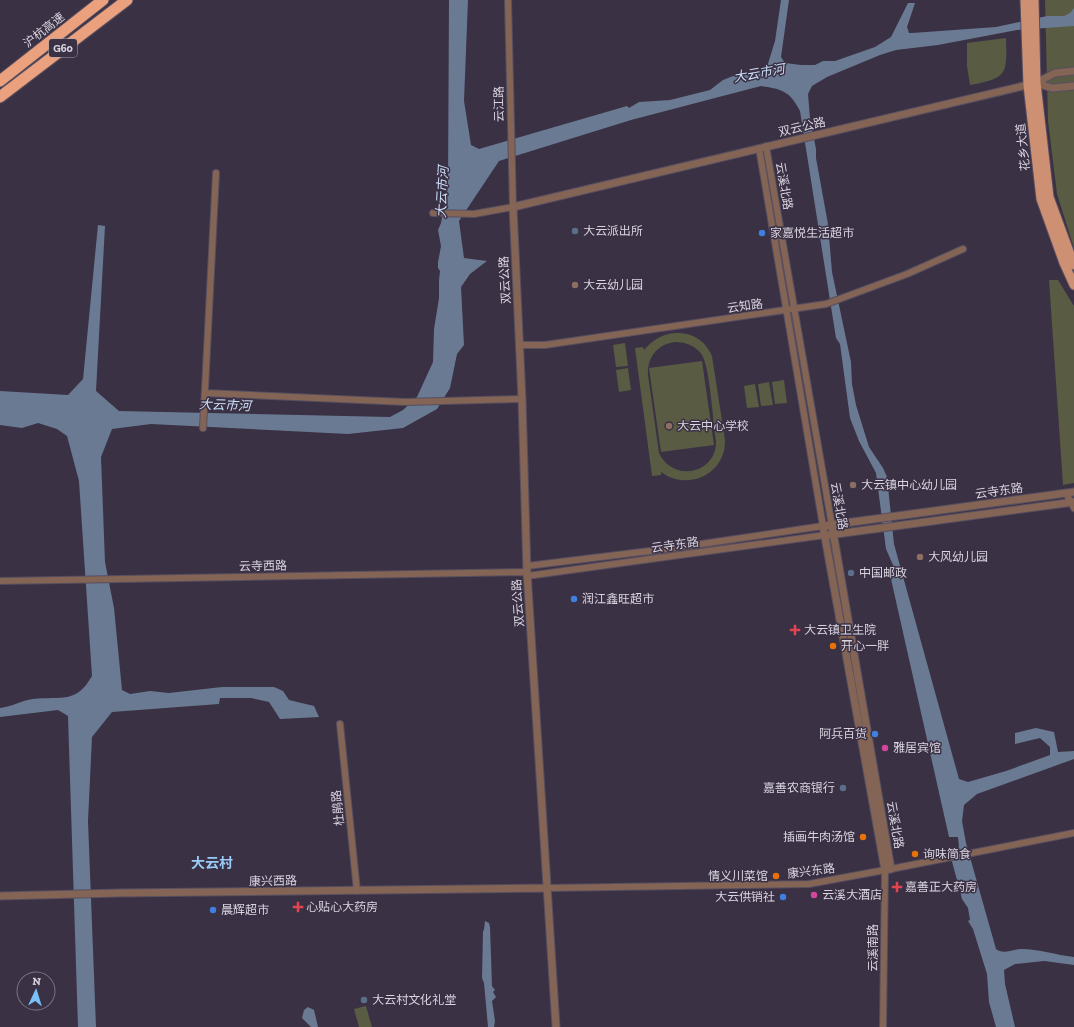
<svg xmlns="http://www.w3.org/2000/svg" width="1074" height="1027" viewBox="0 0 1074 1027" font-family="'Zilla Slab','Noto Sans SC',serif">
<style>
.green{fill:#595b42;fill-rule:evenodd}
.water{fill:#6a7a92}
.lines{fill:none;stroke-linecap:round;stroke-linejoin:round}
.minor-casing{stroke:#574e60;stroke-width:8}
.tertiary-casing{stroke:#574e60;stroke-width:9}
.primary-casing{stroke:#574e60;stroke-width:11}
.motorway-casing{stroke:#574e60;stroke-width:13}
.minor{stroke:#836455;stroke-width:6}
.tertiary{stroke:#836455;stroke-width:7}
.primary{stroke:#ce9072;stroke-width:9}
.motorway{stroke:#eba17d;stroke-width:11}
.service-dot{fill:#5c6f8a;stroke:#3a3144;stroke-width:1.5}
.shop-dot{fill:#3f7fe0;stroke:#3a3144;stroke-width:1.5}
.education-dot{fill:#8d6e63;stroke:#3a3144;stroke-width:1.5}
.health-dot{fill:#e0444e;stroke:#3a3144;stroke-width:1.5}
.food-dot{fill:#e8710a;stroke:#3a3144;stroke-width:1.5}
.hotel-dot{fill:#d1479c;stroke:#3a3144;stroke-width:1.5}
.labels{text-anchor:middle;dominant-baseline:central;stroke-width:3;stroke-linejoin:round;paint-order:stroke}
.shield{fill:#3a3144;stroke:#a9a3b1;stroke-width:1}
.shield-label{font-size:11px;font-weight:bold;fill:#d9d4e0}
.street-label{font-size:12px;fill:#d9d4e0;stroke:#3a3144}
.poi-label{font-size:12px;fill:#d9d4e0;stroke:#3a3144;text-anchor:start}
.water-label{font-size:13px;font-style:italic;fill:#ccdffa;stroke:#3a3144}
.quarter-label{font-size:14px;font-weight:bold;fill:#99cbf6;stroke:#3a3144}
</style>
<rect width="100%" height="100%" fill="#3a3144"/>
<!-- green -->
<path class="green" d="M1045,0H1074V248L1057,194L1048,121Z
M1006,38C1007,74 1008,78 970,85L967,66V43Z
M1049,280H1058L1074,306V483L1063,485Z
M680,333C695,334 706,342 712,356L725,440C726,474 688,492 661,472V475L652,476L635,348L643,347L644,350C653,339 665,332 680,333ZM675,342C686,342 696,346 702,355C710,368 713,423 716,441C717,474 673,483 659,453L648,375C647,357 658,344 675,342Z
M625,343L628,366L616,367L613,345Z
M702,361L714,445L661,452L649,368Z
M628,368L631,390L619,392L616,370Z
M784,380L787,403L775,404L772,382Z
M769,382L773,405L761,406L758,384Z
M755,384L759,407L747,408L744,386Z
M366,1006L372,1027H359L354,1009Z"/>
<!-- water -->
<path class="water" d="M449,0H468L464,101L471,145L479,149L627,106L629,108L639,102L670,100L710,90L723,80L733,76H740L767,67L775,41L781,0H789L781,57L785,63L801,65H815L823,61H835L875,47L891,37L908,3H915L907,27L909,33H912L996,27L1047,16H1064L1070,13L1074,8V26L1017,30L938,45L896,50L880,55L827,77L812,86L808,94L810,118L816,149V158L828,224L832,272L851,362L852,384L856,405L869,447L883,468L887,477L894,544L959,779L968,782L1006,771L1050,755V747L1040,738L1015,744V733L1036,728L1054,732L1058,752L1074,751V759L977,794L964,805L962,821L966,843L996,949C1003,955 1013,949 1021,949C1039,949 1056,955 1074,957V965L1044,961L1015,964L1004,970L1005,984L1015,1027H996L989,1002L987,974L973,929L968,921L970,920L968,908L962,899L950,854L959,847L958,837H949L891,579L893,565L886,549L876,473L859,441L850,418L840,344L836,338L800,111C790,91 782,89 761,86L631,120L499,161L459,221L464,258L487,261L470,274L461,287L464,345L457,354L450,388L437,409L403,428L348,434L151,424L112,429L101,457L105,562L114,608L122,690L130,694L150,691L169,693L222,687H274L283,691L289,700L314,706L319,717L280,719L269,702L251,698H220L219,704L112,712L92,737L88,821L96,1027H78L68,716L58,710L0,717V708C12,707 22,700 33,699C62,696 76,704 92,676L79,481L67,436L57,429L38,423L22,428L0,425V391L68,395L83,379L98,225L105,226L96,391L119,411L390,417L403,410L417,397L433,362L434,329L439,298V280L440,271L438,268V262L441,246L438,230L441,223L448,186Z
M485,921L489,923L490,927L492,986L495,990L493,992L496,997L492,1001L495,1021L494,1027H488L484,983L482,978L483,931L484,930Z
M308,1007L314,1010L318,1027H311L302,1018L304,1010Z"/>
<g class="lines">
<defs>
<path id="minor" d="M766,146L832,526
M433,213L474,214L513,207L508,0
M520,345H545L826,304L907,274L963,249
M205,393L405,402L522,399
M203,428L216,173
M1066,493L1074,508
M527,566L674,548L823,526L759,148
M527,576L825,535
M0,581L527,572
M340,724L357,891
M891,869L1074,833
M547,888L809,884L885,870L883,1027"/>
<path id="tertiary" d="M1036,83L1052,88L1074,86
M832,526L891,869L885,870L823,526L1074,492
M829,535L1074,502
M0,896L119,893L547,888
M556,1027L527,572L522,399L513,207L1036,83L1055,73L1074,71"/>
<path id="primary" d="M1025,0L1028,85L1041,199L1064,263L1074,285
M1034,0L1036,83L1049,197L1074,265"/>
<path id="motorway" d="M0,81L103,0
M0,97L127,0"/>
</defs>
<!-- minor casing -->
<use href="#minor" class="minor-casing"/>
<!-- tertiary casing -->
<use href="#tertiary" class="tertiary-casing"/>
<!-- primary casing -->
<use href="#primary" class="primary-casing"/>
<!-- motorway casing -->
<use href="#motorway" class="motorway-casing"/>
<!-- minor -->
<use href="#minor" class="minor"/>
<!-- tertiary -->
<use href="#tertiary" class="tertiary"/>
<!-- primary -->
<use href="#primary" class="primary"/>
<!-- motorway -->
<use href="#motorway" class="motorway"/>
</g>
<!-- markers -->
<g class="service-dot">
<circle cx="575" cy="231" r="4"/>
<circle cx="851" cy="573" r="4"/>
<circle cx="843" cy="788" r="4"/>
<circle cx="364" cy="1000" r="4"/>
</g>
<g class="shop-dot">
<circle cx="762" cy="233" r="4"/>
<circle cx="574" cy="599" r="4"/>
<circle cx="875" cy="734" r="4"/>
<circle cx="783" cy="897" r="4"/>
<circle cx="213" cy="910" r="4"/>
</g>
<g class="education-dot">
<circle cx="575" cy="285" r="4"/>
<circle cx="669" cy="426" r="4"/>
<circle cx="853" cy="485" r="4"/>
<circle cx="920" cy="557" r="4"/>
</g>
<g class="health-dot">
<path d="M793 624h4v4h4v4h-4v4h-4v-4h-4v-4h4z"/>
<path d="M895 881h4v4h4v4h-4v4h-4v-4h-4v-4h4z"/>
<path d="M296 901h4v4h4v4h-4v4h-4v-4h-4v-4h4z"/>
</g>
<g class="food-dot">
<circle cx="833" cy="646" r="4"/>
<circle cx="863" cy="837" r="4"/>
<circle cx="915" cy="854" r="4"/>
<circle cx="776" cy="876" r="4"/>
</g>
<g class="hotel-dot">
<circle cx="885" cy="748" r="4"/>
<circle cx="814" cy="895" r="4"/>
</g>
<g class="labels">
<!-- shield labels -->
<rect class="shield" x="49" y="39" width="28" height="18" rx="3"/>
<g class="shield-label">
<text x="63" y="48">G60</text>
</g>
<!-- street labels -->
<g class="street-label">
<text transform="translate(44 30) rotate(-38)">沪杭高速</text>
<text transform="translate(499 104) rotate(-91)">云江路</text>
<text transform="translate(802 127) rotate(-13)">双云公路</text>
<text transform="translate(1023 147) rotate(-96)">花乡大道</text>
<text transform="translate(784 186) rotate(80)">云溪北路</text>
<text transform="translate(505 280) rotate(-93)">双云公路</text>
<text transform="translate(745 306) rotate(-8)">云知路</text>
<text transform="translate(999 491) rotate(-8)">云寺东路</text>
<text transform="translate(839 506) rotate(80)">云溪北路</text>
<text transform="translate(675 545) rotate(-8)">云寺东路</text>
<text transform="translate(263 566) rotate(-1)">云寺西路</text>
<text transform="translate(518 603) rotate(-94)">双云公路</text>
<text transform="translate(338 808) rotate(-96)">杜鹃路</text>
<text transform="translate(895 825) rotate(80)">云溪北路</text>
<text transform="translate(811 871) rotate(-7)">康兴东路</text>
<text transform="translate(273 881) rotate(-1)">康兴西路</text>
<text transform="translate(873 948) rotate(-90)">云溪南路</text>
</g>
<!-- poi labels -->
<g class="poi-label">
<text x="583" y="231">大云派出所</text>
<text x="770" y="233">家嘉悦生活超市</text>
<text x="583" y="285">大云幼儿园</text>
<text x="677" y="426">大云中心学校</text>
<text x="861" y="485">大云镇中心幼儿园</text>
<text x="928" y="557">大风幼儿园</text>
<text x="859" y="573">中国邮政</text>
<text x="582" y="599">润江鑫旺超市</text>
<text x="804" y="630">大云镇卫生院</text>
<text x="841" y="646">开心一胖</text>
<text x="867" y="734" text-anchor="end">阿兵百货</text>
<text x="893" y="748">雅居宾馆</text>
<text x="835" y="788" text-anchor="end">嘉善农商银行</text>
<text x="855" y="837" text-anchor="end">插画牛肉汤馆</text>
<text x="923" y="854">询味简食</text>
<text x="768" y="876" text-anchor="end">情义川菜馆</text>
<text x="905" y="887">嘉善正大药房</text>
<text x="822" y="895">云溪大酒店</text>
<text x="775" y="897" text-anchor="end">大云供销社</text>
<text x="306" y="907">心贴心大药房</text>
<text x="221" y="910">晨辉超市</text>
<text x="372" y="1000">大云村文化礼堂</text>
</g>
<!-- water labels -->
<g class="water-label">
<text transform="translate(759 73) rotate(-10)">大云市河</text>
<text transform="translate(442 192) rotate(-87)">大云市河</text>
<text transform="translate(225 405) rotate(2)">大云市河</text>
</g>
<!-- quarter labels -->
<g class="quarter-label">
<text x="212" y="863">大云村</text>
</g>
</g>
<!-- north arrow -->
<g transform="translate(36 991) rotate(4)"><circle r="19" fill="#3a3144" stroke="#7a7282"/>
<path d="M0-3L7 15L0 10L-7 15Z" fill="#79bff8"/>
<text y="-6" font-size="11" font-weight="bold" text-anchor="middle" fill="#d9d4e0">N</text>
</g>
</svg>
